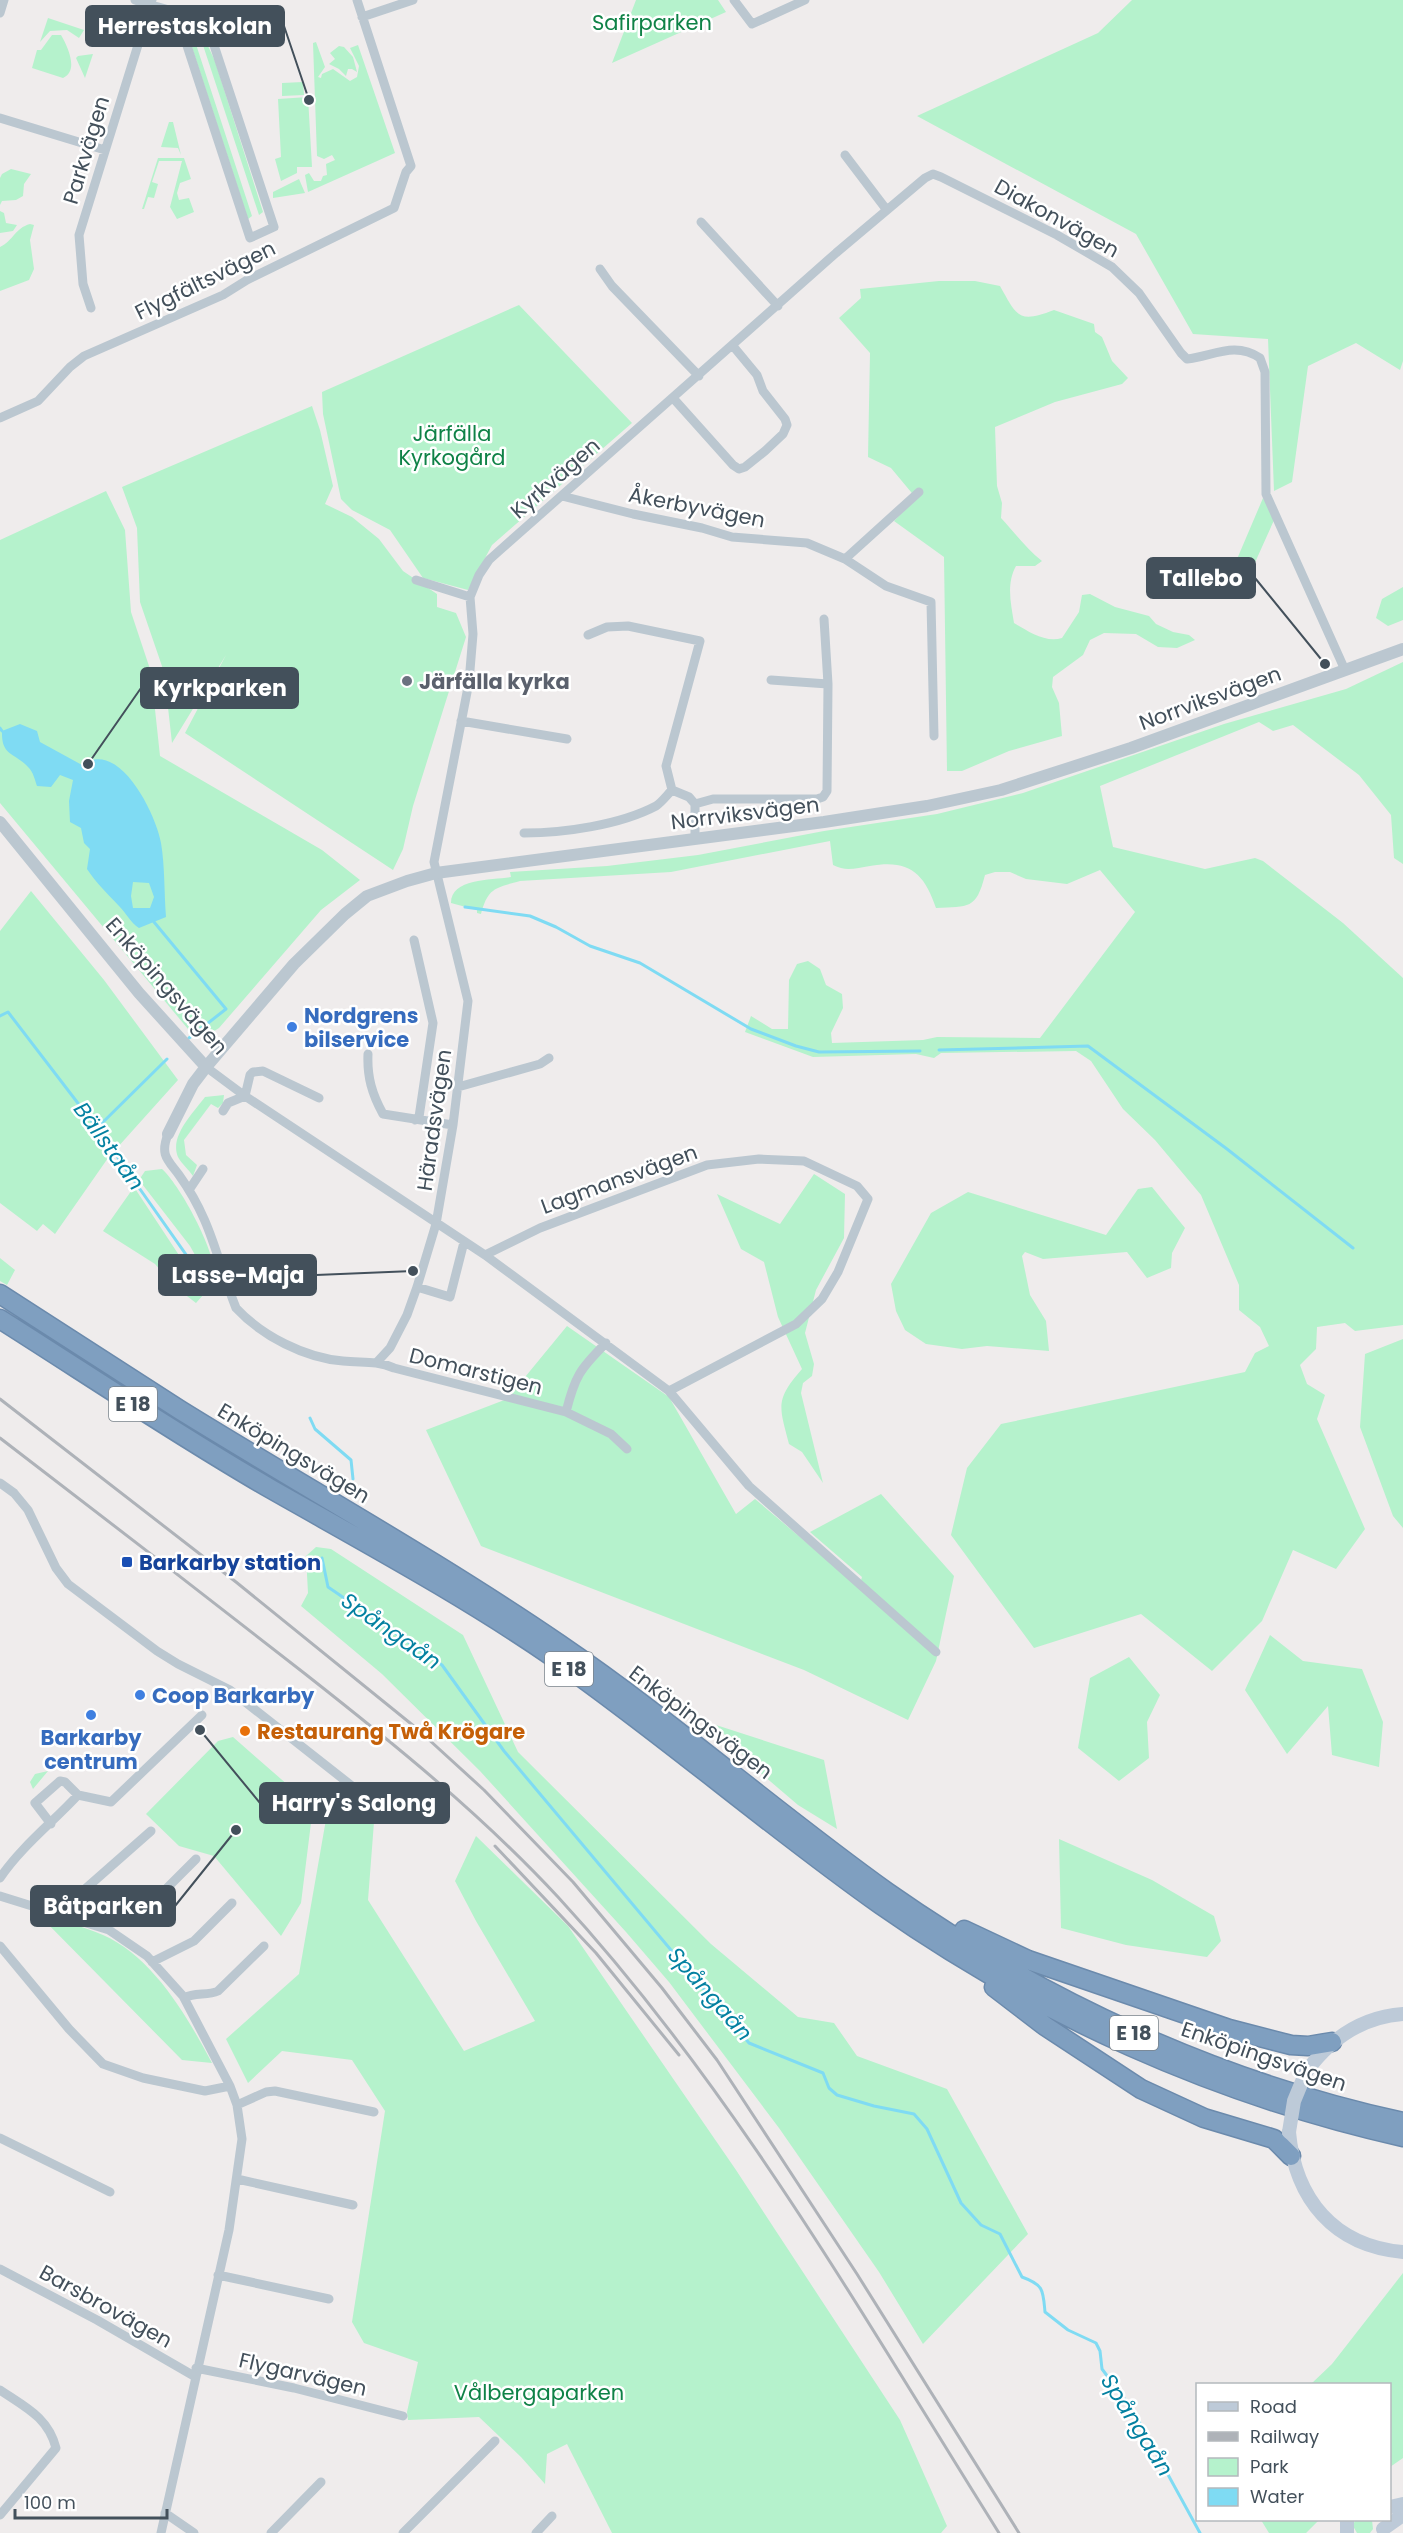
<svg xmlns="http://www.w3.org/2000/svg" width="1403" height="2533" viewBox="0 0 1403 2533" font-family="Poppins,sans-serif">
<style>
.green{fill:#b5f2cc}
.water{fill:#7fdbf3;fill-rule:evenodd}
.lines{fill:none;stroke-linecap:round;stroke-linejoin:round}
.stream{stroke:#7fdbf3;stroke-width:3}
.motorway-casing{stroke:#6b8aac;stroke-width:21}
.minor{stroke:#bbc7d0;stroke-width:9}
.tertiary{stroke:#bbc7d0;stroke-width:12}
.secondary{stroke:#bdcad8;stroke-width:14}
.motorway{stroke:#7f9fc0;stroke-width:18}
.rail{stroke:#aeb2b8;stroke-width:3}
.secondary-bridge{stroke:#bdcad8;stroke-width:14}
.worship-dot{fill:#6b7280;stroke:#fff;stroke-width:2}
.shop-dot{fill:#3f7fe0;stroke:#fff;stroke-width:2}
.transit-dot{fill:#1a4fb4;stroke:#fff;stroke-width:2}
.food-dot{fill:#e8710a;stroke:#fff;stroke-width:2}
.labels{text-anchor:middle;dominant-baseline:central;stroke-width:5;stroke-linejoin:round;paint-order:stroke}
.shield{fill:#fff;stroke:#7b848c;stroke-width:1.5}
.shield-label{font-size:20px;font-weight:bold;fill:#43505b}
.park-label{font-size:21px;fill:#0f8247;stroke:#fff}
.street-label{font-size:21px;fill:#43505b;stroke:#fff}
.worship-label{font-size:21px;font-weight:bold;fill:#5b616d;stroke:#fff;text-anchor:start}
.shop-label{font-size:21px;font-weight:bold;fill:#366cbe;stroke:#fff;text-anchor:start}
.transit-label{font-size:21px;font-weight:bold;fill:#164399;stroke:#fff;text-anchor:start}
.food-label{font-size:21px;font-weight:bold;fill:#c56008;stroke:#fff;text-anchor:start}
.water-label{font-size:22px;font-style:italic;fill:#0381a1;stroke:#fff}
.leader{fill:none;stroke:#43505b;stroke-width:2}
.callout-dot{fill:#43505b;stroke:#fff;stroke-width:2}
.callout{fill:#43505b;stroke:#43505b;stroke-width:2}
.callout-label{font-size:22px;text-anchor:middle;font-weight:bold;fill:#fff}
</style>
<rect width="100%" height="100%" fill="#efecec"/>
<!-- green -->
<path class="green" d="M636,0H718L726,12L612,63Z
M1132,0H1403V361L1400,370L1356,343L1308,366L1292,482L1274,491L1268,339L1193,334L1136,234L917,116L1098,33Z
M48,18L84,30L79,38L67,30L50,31L40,42Z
M186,29L192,32L252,216L248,219Z
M200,29L215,61L263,212L259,215L198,30Z
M52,35H61C68,47 79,71 63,78L32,68L37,50H41Z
M316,42L325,67L318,77L321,78L322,74L333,69L350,81L357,77L359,66L350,48L358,45L395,153L308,192L305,175L309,173L314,181H321L323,176L327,175L326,164L335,160L332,155L324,159L317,156L313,43Z
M339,46L344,47L353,57L357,72L352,69H348L346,76L339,69L329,64L335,59L330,53Z
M93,54L85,78L76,58L78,56Z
M303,82L304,95L282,96V83Z
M308,97L312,167H297V173L281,181L275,159L281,157L278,99Z
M169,122H173L181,155L178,148L161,147Z
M158,158H184L191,179L180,183L177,193L179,200L189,198L194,212L177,219L170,207L182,161H159L152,182L158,184L154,198L148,197L144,209H142Z
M11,169L31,174L24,184L23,196L16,200L2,201L0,205V178L2,174Z
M299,179L305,193L273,198V192Z
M0,211L4,213L6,223L17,225L13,231L0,233Z
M30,224L34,225L30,240L34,269L29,280L0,291V247C13,241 15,228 30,224Z
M939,281H975L1000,286C1017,316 1018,324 1054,310L1094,324L1095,332L1102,337L1112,361L1128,378L1122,384L1055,402L995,427L997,486L1002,503L1001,518C1015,533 1026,548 1042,561L1035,566H1016C1006,584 1011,604 1014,623C1028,631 1045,643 1062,638L1079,612L1082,595L1090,594L1115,607L1149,616L1156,624L1173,632L1189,635L1195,640L1177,648L1158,647L1136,634L1104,633L1090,640L1083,655L1053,677L1052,687L1059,703L1062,736L1009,751L962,771H947L944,557L894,521L916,498L891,468L868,457L870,353L839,318L861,298L860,289Z
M519,305L632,423L492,545L468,590L423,578L390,530L352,510L341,499L323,414L322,392Z
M312,406L320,430L333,486L325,504L352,517L379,539L403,571L437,594V607L456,613L466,637L413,806L403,849L393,870L185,733L226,655L172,743L164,672L140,602L137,528L122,487Z
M106,491L125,530L131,612L151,672L160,756L322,850L360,880L321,910L219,1028L208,1035H193L0,803V540Z
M1263,498L1275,518L1239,598L1223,592Z
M1403,587V620L1388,626L1376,618L1382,599Z
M1403,662V864L1394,858L1391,815L1359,775L1293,725L1273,731L1259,722L1100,786L1113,847L1205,869L1255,858L1263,861L1343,923L1403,978V1325L1355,1331L1345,1323L1317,1327L1316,1349L1300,1365L1307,1384L1325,1395L1317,1419L1365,1529L1336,1569L1293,1550L1262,1621L1212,1671L1141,1614L1034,1648L951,1535L967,1468L1001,1424L1245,1372L1255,1353L1269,1346L1260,1327L1239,1310V1285L1201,1195L1155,1140L1123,1109L1091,1061L1076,1051L941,1053L934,1058L916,1054L813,1057L745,1032L751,1016L772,1029H788L789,980L797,964L808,961L820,969L826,985L842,994L843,1008L831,1033L832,1043L923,1040L937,1037L1040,1038L1135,912L1100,870L1067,884L1026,879L1010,872H995L985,875C976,910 969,906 936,908C924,872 908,859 870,866C856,868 846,872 833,865L830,841L671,872L520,881C495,888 488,888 481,914L477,913V910L451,903C451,878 492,880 511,877L510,872L607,866L698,855L824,831L937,814L1023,793L1224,724L1346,689Z
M31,891L104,980L178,1080L108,1158L55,1234L43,1224L37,1231L0,1203V931Z
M224,1095L223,1103L218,1108L211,1104L184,1140L186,1155L197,1165L193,1176C189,1170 181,1163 178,1157C169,1136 194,1112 205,1097Z
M162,1169C180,1185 217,1253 215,1278C215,1283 210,1290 207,1295L204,1294L196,1303L174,1286L155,1264L103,1231L134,1187L200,1287L209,1280L190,1246L139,1180L145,1171Z
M814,1174L845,1194L844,1238L816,1290L805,1333L814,1364L812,1376L803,1383L801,1393L823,1483L802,1452L789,1444C779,1406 775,1400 802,1369L778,1317L764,1262L741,1249L717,1194L780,1224Z
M1152,1187L1185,1228L1172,1253L1171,1268L1147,1278L1127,1252L1043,1259L1025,1252L1022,1256L1030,1295L1046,1321L1049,1351L987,1346L962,1349L926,1344L905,1330L896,1311L891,1284L931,1213L968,1192L1106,1235L1138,1189Z
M0,1258L15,1270L7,1285L0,1281Z
M567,1326L669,1397L736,1514L755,1499L859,1587L862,1577L810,1532L881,1494L954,1576L936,1661L908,1720L804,1670L481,1546L426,1430L507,1399Z
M1403,1339V1528L1393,1516L1360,1427L1365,1354Z
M316,1547L331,1549L463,1635L518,1752L711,1944L798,2017L834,2023L857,2056L947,2089L1028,2234L923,2344L879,2272L779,2128L669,1982L626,1932L480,1771L382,1674L301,1606L308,1593L306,1556Z
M1270,1635L1303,1661L1362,1669L1383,1722L1379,1767L1332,1755L1328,1706L1287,1754L1245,1690Z
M1129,1657L1160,1695L1147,1722L1149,1758L1119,1781L1078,1748L1090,1678Z
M716,1725L824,1760L837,1829L798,1805L757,1770Z
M233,1737L313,1807L301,1903L281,1936L214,1856L179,1846L146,1814L218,1741Z
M48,1771L33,1789L30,1782L35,1774Z
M332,1785L374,1822L368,1900L464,2051L535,2021L476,1921L455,1881L476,1836L568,1926L736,2170L900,2420L947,2526L941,2533H612L567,2444L547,2454L545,2484L521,2457L479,2417L408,2420L407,2412L418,2362L364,2343L352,2322L385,2111L352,2060L282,2051L248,2083L226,2039L299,1974Z
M1059,1839L1152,1880L1214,1916L1221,1941L1207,1957L1126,1945L1061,1928Z
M37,1913C59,1920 82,1926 103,1935C153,1957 187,2016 212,2063L182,2060Z
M1403,2273V2458L1390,2467V2384H1311L1332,2364Z
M1261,2520H1319L1306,2533H1269Z
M1355,2520H1372L1373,2529L1370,2533H1357L1353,2526Z"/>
<!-- water -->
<path class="water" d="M20,724L37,731L40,742L82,765C119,738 156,814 161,843C165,867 164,893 166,917L139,928C130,922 127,914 119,906C108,894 96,883 87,869L90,849L84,843L81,828L70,822L69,801L73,780L60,775L51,787L37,786C35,780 33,772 29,768C15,752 1,757 2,731ZM133,882L149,883L154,897L150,908H133L131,896Z"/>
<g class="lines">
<!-- stream -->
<path class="stream" d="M0,728L2,731
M465,907L530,916L556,927L590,946L640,963L751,1029L796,1046L819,1052L920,1051
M154,922L226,1009L189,1038
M0,1016L8,1012L97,1128L206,1283
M939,1050L1088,1046L1227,1149L1353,1248
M97,1128L167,1059
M310,1418L315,1429L351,1460L353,1479
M322,1558L328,1587L442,1665L504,1751L749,2043L823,2073L829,2088L837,2095L874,2106L914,2114L927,2129L961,2203L981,2225L1000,2234L1022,2277C1044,2285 1043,2290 1045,2312L1068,2330L1096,2343L1100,2351L1102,2369L1132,2409L1200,2533"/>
<defs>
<path id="motorway" d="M0,1294C60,1333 120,1372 180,1410C306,1488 436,1560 559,1644C672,1721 775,1812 887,1892C1041,2000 1218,2082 1403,2122
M0,1319C90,1376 179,1436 271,1489C366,1543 463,1595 553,1657C666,1736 769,1826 881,1905C1038,2015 1216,2095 1403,2137
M964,1930L1028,1960L1229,2029L1291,2045L1308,2046L1332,2042
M994,1987L1045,2026L1141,2089L1204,2118L1274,2139L1291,2156"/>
</defs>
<!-- motorway casing -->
<use href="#motorway" class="motorway-casing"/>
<!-- minor -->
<path class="minor" d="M135,0C159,8 185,13 207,24L274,227L250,238L176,12
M734,0L752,24L805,0
M0,13L4,0
M362,17L413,0
M0,118L105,150
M845,155L886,209
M701,222L778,306
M600,269L612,286L699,376
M91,308L83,284L79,235L152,0
M673,398L733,465L739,469L745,467L765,451L783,434L787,425L785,419L763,391L757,375L733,346
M0,418L38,401L70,367L84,356L223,295L247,280L394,208L406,172L411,166L357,0
M562,496L633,514L702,528L732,537L807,543L845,559L886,586L931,602L934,736
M845,559L919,492
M416,580L470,597
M588,635L607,627L628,626L700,641L666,766L672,790L689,797L695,804
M771,680L828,684
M461,721L567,739
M524,833C564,833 620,825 656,806C662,802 667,795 672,790
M695,838V804L713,799H817L823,797L827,791L828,684L824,619
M414,940L433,1023L419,1117L415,1120
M368,1054C367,1077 372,1094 383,1114L453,1125
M206,1067L245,1096L485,1255L669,1391L749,1486L936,1652
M458,1087L540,1064L549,1058
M245,1096L250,1075L253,1072L263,1071L319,1098
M223,1111L228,1103L245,1096
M168,1134C160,1155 167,1159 179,1175C212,1221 216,1258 236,1308C262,1336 305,1358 343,1361C363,1363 375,1360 394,1368L566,1412C575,1376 580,1369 606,1343
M189,1190L203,1169
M485,1255L540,1228L707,1165L759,1159L804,1161L857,1186L868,1199L838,1272L822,1299L796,1324L669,1391
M417,1287L450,1297L464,1242
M378,1361L390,1348L407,1315L417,1287L436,1224L453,1125L468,1001L434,862L469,682L473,634L470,597L479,575L489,560L499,551L836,253L925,178L933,174L941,177L1057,235L1112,267L1139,293L1181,353L1187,359C1213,356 1235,341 1260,358L1265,372L1266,494L1345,670
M566,1412L611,1434L627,1449
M0,1483L14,1493L28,1510L56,1568L68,1584L157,1651L178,1664L230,1690L352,1786
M78,1795L111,1802L202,1715
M0,1878C21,1847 52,1823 78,1795L65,1782L60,1781L35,1803L51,1824
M0,1896L109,1930L147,1956L183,1996L230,2086L237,2105L242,2139L229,2230L161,2533
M55,1913L58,1907L84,1890L151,1831
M109,1930L110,1924L146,1909L196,1859
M0,1946L69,2029L103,2064L143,2078L205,2091L230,2086
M152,1962L194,1941L232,1903
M184,1998C195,1992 207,1996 218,1991L264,1946
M237,2105L266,2092L275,2091L374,2112
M0,2138L110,2192
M237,2179L353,2205
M0,2269L97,2320L194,2376
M218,2275L329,2299
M196,2368L294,2388L403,2416
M0,2390C25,2407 48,2417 56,2448L0,2515
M165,2513L194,2533
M271,2533L321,2482
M403,2533L495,2441
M536,2533L552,2516"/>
<!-- tertiary -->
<path class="tertiary" d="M0,822L139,993L206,1067
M168,1134L193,1084L206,1067L294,964L345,914L367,896L407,881L436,873L824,822L927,806L1001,790L1131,748L1403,649"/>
<!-- secondary -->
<path class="secondary" d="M1306,2072C1330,2039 1361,2017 1403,2014
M1289,2132C1295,2199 1334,2246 1403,2252
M1390,2507L1403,2504
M1347,2520V2533
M1383,2529L1403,2515"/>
<!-- motorway -->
<use href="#motorway" class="motorway"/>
<!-- rail -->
<path class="rail" d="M0,1399L236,1582L415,1727L484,1790L573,1882L662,1988L717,2060L857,2274L1019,2533
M0,1438C102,1516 203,1594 304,1673C393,1743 481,1814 558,1897C733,2087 862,2315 999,2533
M495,1846L596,1953L679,2055"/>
<!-- secondary-bridge -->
<path class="secondary-bridge" d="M1289,2132L1294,2101L1306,2072"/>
</g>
<!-- markers -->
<circle class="worship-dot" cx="407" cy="681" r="6"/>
<g class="shop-dot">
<circle cx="292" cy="1027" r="6"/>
<circle cx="140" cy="1695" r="6"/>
<circle cx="91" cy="1715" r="6"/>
</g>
<rect class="transit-dot" x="121" y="1556" width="12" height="12" rx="3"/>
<circle class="food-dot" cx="245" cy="1731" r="6"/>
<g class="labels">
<!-- shield labels -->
<g class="shield">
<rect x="109" y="1387" width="48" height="34" rx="4.5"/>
<rect x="545" y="1652" width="48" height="34" rx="4.5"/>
<rect x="1110" y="2016" width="48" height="34" rx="4.5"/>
</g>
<g class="shield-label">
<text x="133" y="1404">E 18</text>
<text x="569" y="1669">E 18</text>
<text x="1134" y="2033">E 18</text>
</g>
<!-- park labels -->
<g class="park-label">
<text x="652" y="22">Safirparken</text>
<text x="452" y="433">Järfälla<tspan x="452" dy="24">Kyrkogård</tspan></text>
<text x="539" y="2392">Vålbergaparken</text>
</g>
<!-- street labels -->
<g class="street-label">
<text transform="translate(86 150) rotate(-73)">Parkvägen</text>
<text transform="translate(1057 218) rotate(29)">Diakonvägen</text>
<text transform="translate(205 280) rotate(-26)">Flygfältsvägen</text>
<text transform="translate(555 478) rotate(-41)">Kyrkvägen</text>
<text transform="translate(697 507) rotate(11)">Åkerbyvägen</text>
<text transform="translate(1210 698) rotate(-20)">Norrviksvägen</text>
<text transform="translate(745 813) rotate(-7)">Norrviksvägen</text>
<text transform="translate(167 986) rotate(49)">Enköpingsvägen</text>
<text transform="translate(434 1120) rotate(-82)">Häradsvägen</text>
<text transform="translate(619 1179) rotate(-20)">Lagmansvägen</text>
<text transform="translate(476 1371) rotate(14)">Domarstigen</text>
<text transform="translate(294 1453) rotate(31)">Enköpingsvägen</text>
<text transform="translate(701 1722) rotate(37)">Enköpingsvägen</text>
<text transform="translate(1264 2056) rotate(19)">Enköpingsvägen</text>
<text transform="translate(106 2306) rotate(29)">Barsbrovägen</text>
<text transform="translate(303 2374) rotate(13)">Flygarvägen</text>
</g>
<!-- worship labels -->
<g class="worship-label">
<text x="419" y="681">Järfälla kyrka</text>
</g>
<!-- shop labels -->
<g class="shop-label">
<text x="304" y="1015">Nordgrens<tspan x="304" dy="24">bilservice</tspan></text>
<text x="152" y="1695">Coop Barkarby</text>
<text x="91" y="1737" text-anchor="middle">Barkarby<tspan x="91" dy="24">centrum</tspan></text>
</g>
<!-- transit labels -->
<g class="transit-label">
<text x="139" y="1562">Barkarby station</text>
</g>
<!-- food labels -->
<g class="food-label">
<text x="257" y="1731">Restaurang Twå Krögare</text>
</g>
<!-- water labels -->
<g class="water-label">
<text transform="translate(109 1146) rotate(54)">Bällstaån</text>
<text transform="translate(391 1631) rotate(35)">Spångaån</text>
<text transform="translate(710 1994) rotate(49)">Spångaån</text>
<text transform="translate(1137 2425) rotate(58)">Spångaån</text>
</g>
</g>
<!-- callouts -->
<path class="leader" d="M309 100L284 26M1325 664L1255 578M88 764L141 688M413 1271L316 1275M200 1730L260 1803M236 1830L175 1906"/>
<g class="callout-dot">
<circle cx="309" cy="100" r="6"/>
<circle cx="1325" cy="664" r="6"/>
<circle cx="88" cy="764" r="6"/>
<circle cx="413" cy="1271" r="6"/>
<circle cx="200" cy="1730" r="6"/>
<circle cx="236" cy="1830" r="6"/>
</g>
<g class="callout">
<rect x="86" y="6" width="198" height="40" rx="6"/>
<rect x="1147" y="558" width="108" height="40" rx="6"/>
<rect x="141" y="668" width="157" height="40" rx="6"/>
<rect x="159" y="1255" width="157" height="40" rx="6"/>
<rect x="260" y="1783" width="189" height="40" rx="6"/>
<rect x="31" y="1886" width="144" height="40" rx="6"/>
</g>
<g class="callout-label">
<text x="185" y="34">Herrestaskolan</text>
<text x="1201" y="586">Tallebo</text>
<text x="220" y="696">Kyrkparken</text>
<text x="238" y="1283">Lasse-Maja</text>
<text x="354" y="1811">Harry's Salong</text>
<text x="103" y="1914">Båtparken</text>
</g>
<!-- legend -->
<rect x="1196" y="2383" width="195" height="138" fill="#ffffff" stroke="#b4b9bd" stroke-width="1.5"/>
<rect x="1208" y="2402" width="30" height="9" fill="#bdcad8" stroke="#b4b9bd" stroke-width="1.5"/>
<text x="1250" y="2413" font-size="18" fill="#43505b">Road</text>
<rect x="1208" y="2432" width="30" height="9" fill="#aeb2b8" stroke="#b4b9bd" stroke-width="1.5"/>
<text x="1250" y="2443" font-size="18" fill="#43505b">Railway</text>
<rect x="1208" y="2458" width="30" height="18" fill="#b5f2cc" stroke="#b4b9bd" stroke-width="1.5"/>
<text x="1250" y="2473" font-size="18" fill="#43505b">Park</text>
<rect x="1208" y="2488" width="30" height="18" fill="#7fdbf3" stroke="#b4b9bd" stroke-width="1.5"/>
<text x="1250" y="2503" font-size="18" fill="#43505b">Water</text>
<!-- scale -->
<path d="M15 2509v9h152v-9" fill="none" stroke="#43505b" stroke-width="3"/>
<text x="24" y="2509" font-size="18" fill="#43505b" stroke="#ffffff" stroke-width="4.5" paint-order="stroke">100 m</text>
</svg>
